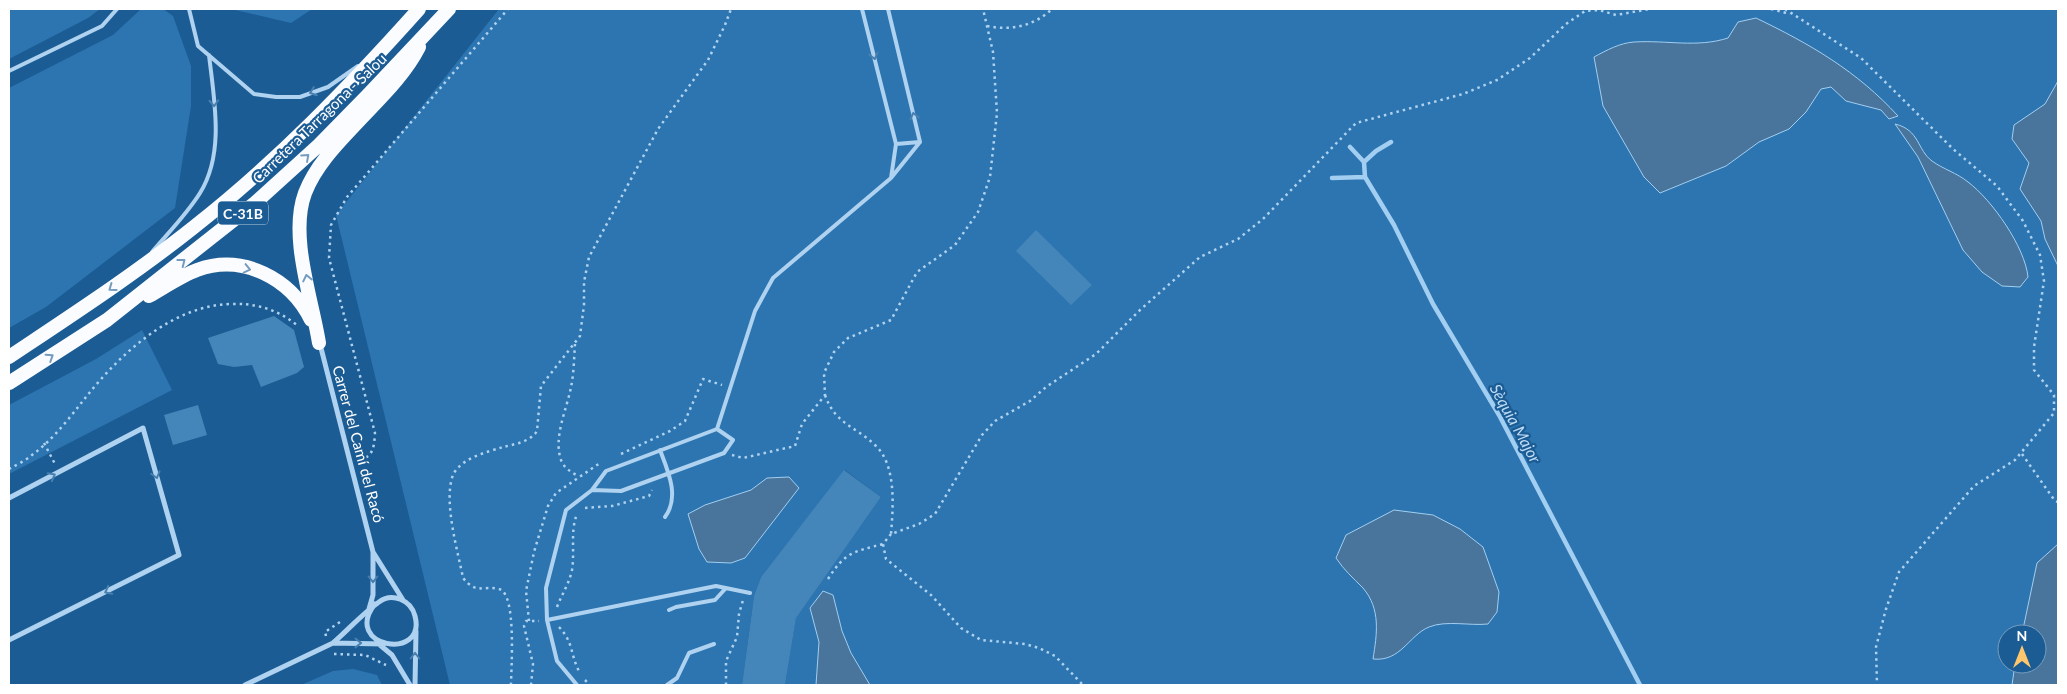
<svg xmlns="http://www.w3.org/2000/svg" width="2067" height="694" viewBox="0 0 2067 694" font-family="Lato,sans-serif">
<style>
.green{fill:#2d75b0;fill-rule:evenodd}
.water{fill:#49759c;stroke:#a2cef1}
.lines{fill:none;stroke-linecap:round;stroke-linejoin:round}
.stream{stroke:#a2cef1;stroke-width:4.5}
.building{fill:#4586ba}
.path{stroke:#aed2ef;stroke-width:2.5;stroke-dasharray:2.5 4;stroke-linecap:butt}
.service{stroke:#aed2ef;stroke-width:4}
.minor{stroke:#aed2ef;stroke-width:5}
.trunk{stroke:#fafcff;stroke-width:14}
.oneway{stroke:#487faf}
.oneway2{stroke:#759cbf}
.labels{text-anchor:middle;dominant-baseline:central;stroke-width:4.5;stroke-linejoin:round;paint-order:stroke}
.shield{fill:#1c5c94;stroke:#bbcedf;stroke-width:1}
.shield-label{font-size:14px;font-weight:bold;fill:#fff}
.street-label{font-size:15px;fill:#fff;stroke:#1c5c94}
.water-label{font-size:16px;font-style:italic;fill:#bbdbf6;stroke:#1c5c94}
</style>
<rect width="100%" height="100%" fill="#1c5c94"/>
<!-- green -->
<path class="green" d="M9,9H100L88,18L9,59Z
M141,9H163L173,16L191,66V106L175,208L46,307L9,328V88L113,35Z
M231,9H312L291,23Z
M499,9H2058V685H785L796,617L881,497L845,470L761,577L754,596L742,685H450L336,215ZM2007,634H2037V664H2007Z
M142,330L172,390L9,474V405L96,359Z
M353,669L377,675L382,685H301L333,671Z"/>
<!-- water -->
<path class="water" d="M1756,18C1810,44 1857,71 1898,116L1889,119L1881,110L1846,101L1831,87L1821,89L1806,112L1789,129L1759,142L1726,166L1660,193L1644,177L1603,106L1594,57C1607,50 1620,43 1634,42C1667,40 1697,48 1728,38L1738,22Z
M2058,81V266L2045,239L2041,221L2020,189L2029,163L2012,139L2014,125L2045,104Z
M1895,124C1920,130 1917,150 1932,161C1943,169 1957,173 1968,182C1992,200 2025,247 2028,277L2020,287L2002,286L1982,272L1963,250L1918,157Z
M789,477L799,488L745,558L731,563L707,562L699,549L688,514L705,505L751,490L767,478Z
M1394,510L1433,515L1460,529L1483,547L1499,592L1497,612L1488,624C1470,626 1446,620 1429,627C1409,635 1401,662 1373,659C1377,634 1381,609 1363,588C1353,578 1344,570 1336,558L1346,535Z
M2058,544V685H2012L2015,664H2037V634H2022L2037,563Z
M823,591L833,595L842,631L851,653L870,685H816L819,642L810,608Z"/>
<g class="lines">
<!-- stream -->
<path class="stream" d="M1391,142L1376,151L1364,162L1365,177L1394,225L1433,304L1499,415L1640,685
M1350,147L1364,162
M1332,178L1365,177"/>
</g>
<!-- building -->
<path class="building" d="M1036,230L1092,285L1071,305L1016,251Z
M274,316L294,330L304,367L297,373L261,387L252,365L234,367L218,364L208,338Z
M198,405L207,435L173,445L164,415Z
M844,470L881,497L796,618L785,685H742L754,596L761,577Z"/>
<g class="lines">
<!-- path -->
<path class="path" d="M1771,9L1790,14
M1785,9L1861,58L1953,149L1997,186L2023,221L2040,255L2044,281L2034,347V370L2054,395V413L2015,460L1974,486L1899,572L1886,609L1876,647L1877,685
M987,26C1011,31 1034,26 1052,9
M575,344C574,358 574,373 571,387C567,409 553,437 561,460C564,468 571,472 578,476
M825,395C835,424 855,426 875,445C897,465 893,508 891,534L919,524L935,514L982,435L995,421L1030,401L1046,387L1096,354L1140,310L1200,257L1238,239L1263,219L1356,123L1463,94L1497,80L1530,58L1566,24L1585,11L1599,10L1616,15L1650,9
M44,443L55,464
M621,454L670,431L685,421L703,379L722,385
M2022,454L2055,501L2058,502
M732,455L743,458L795,446L802,424L825,395L824,373L834,352L848,338L891,320L917,272L955,245L978,212L990,177L997,113L993,52L983,9
M360,460C374,456 374,446 375,433L329,258L331,225L347,197L508,9
M9,469C16,465 25,461 32,455C53,440 70,417 86,397C121,353 172,306 230,304C256,303 276,309 297,325
M585,508L612,506L649,496L652,490
M891,534L883,544L886,559L931,595L961,628L981,640L1025,644L1039,648L1055,656L1083,685
M828,579C845,552 853,552 883,544
M557,607C562,594 569,584 572,570C575,552 570,531 577,514
M529,621L526,591L534,552L548,506L556,493L600,463
M559,627C574,643 570,654 579,671
M326,636L325,632L340,622
M334,654L365,655L386,665
M585,680L590,685
M511,685C511,669 517,593 499,589C483,585 477,595 463,578C458,552 443,501 453,475C461,458 487,452 503,447C515,444 530,442 537,431L541,386L580,336L584,305V282L589,257L658,129L708,60L725,25L731,9
M531,685L533,664L524,626L526,621H539
M726,685V661L737,637L739,614L743,600"/>
<!-- service -->
<path class="service" d="M189,9L198,46L254,94L276,97H300L328,87L358,66
M862,9L896,144L891,178L920,142L888,9
M9,71L102,26L117,9
M896,144L920,142
M152,252C168,233 187,214 200,193C225,153 214,99 209,55
M717,429L755,311L773,278L891,178
M717,429L733,440L724,453L621,491L592,490L606,471Z
M660,450C668,471 680,497 665,517
M669,610L676,607L715,600L726,588
M547,620L716,586L750,593
M577,685L557,661L547,620L546,588L566,510L592,490
M667,685L677,678L689,653L714,644"/>
<!-- minor -->
<path class="minor" d="M320,344L373,552
M9,498L143,428L179,555L9,640
M375,604C341,647 427,662 415,616C411,600 392,592 379,602C362,614 348,630 333,643L384,644
M369,609L373,595V552L403,600
M380,645L392,655L410,685
M245,685L333,643
M415,685L416,631"/>
<!-- trunk -->
<path class="trunk" d="M149,296C165,287 181,276 197,270C243,253 291,279 311,320
M319,343C312,299 289,236 305,193C315,167 335,146 354,126C377,101 403,78 419,47
M9,357C72,315 135,274 194,227C277,162 350,86 419,9
M9,383L107,320L255,203L319,145L368,95L449,9"/>
</g>
<!-- one-way arrows -->
<defs><path id="oneway-chevron" d="M-2-3.5L2.5 0L-2 3.5" fill="none" stroke-width="1.6" stroke-linecap="round" stroke-linejoin="round" transform="scale(1.25)"/></defs>
<g class="oneway">
<use href="#oneway-chevron" transform="translate(874 56) rotate(76)"/>
<use href="#oneway-chevron" transform="translate(313 92) rotate(160)"/>
<use href="#oneway-chevron" transform="translate(214 103) rotate(87)"/>
<use href="#oneway-chevron" transform="translate(914 116) rotate(-104)"/>
<use href="#oneway-chevron" transform="translate(156 475) rotate(74)"/>
<use href="#oneway-chevron" transform="translate(52 476) rotate(-28)"/>
<use href="#oneway-chevron" transform="translate(373 579) rotate(90)"/>
<use href="#oneway-chevron" transform="translate(108 591) rotate(153)"/>
<use href="#oneway-chevron" transform="translate(358 643)"/>
<use href="#oneway-chevron" transform="translate(415 656) rotate(-90)"/>
</g>
<g class="oneway2">
<use href="#oneway-chevron" transform="translate(306 157) rotate(-42)"/>
<use href="#oneway-chevron" transform="translate(182 262) rotate(-38)"/>
<use href="#oneway-chevron" transform="translate(247 269) rotate(13)"/>
<use href="#oneway-chevron" transform="translate(307 278) rotate(-102)"/>
<use href="#oneway-chevron" transform="translate(112 288) rotate(144)"/>
<use href="#oneway-chevron" transform="translate(50 357) rotate(-33)"/>
</g>
<g class="labels">
<!-- shield labels -->
<rect class="shield" x="218" y="201.5" width="50" height="23" rx="4"/>
<g class="shield-label">
<text x="243" y="213">C-31B</text>
</g>
<!-- street labels -->
<g class="street-label">
<text transform="translate(319 118) rotate(-44)">Carretera Tarragona - Salou</text>
<text transform="translate(359 444) rotate(75)">Carrer del Camí del Racó</text>
</g>
<!-- water labels -->
<g class="water-label">
<text transform="translate(1516 423) rotate(61)">Sèquia Major</text>
</g>
</g>
<!-- border -->
<rect width="2067" height="694" fill="none" stroke="#ffffff" stroke-width="20"/>
<!-- north arrow -->
<g transform="translate(2022 649)"><circle r="24" fill="#1c5c94" stroke="#779dbf"/>
<path d="M0-4L9 19L0 12L-9 19Z" fill="#fec66d"/>
<text y="-8" font-size="14" font-weight="bold" text-anchor="middle" fill="#ffffff">N</text>
</g>
</svg>
